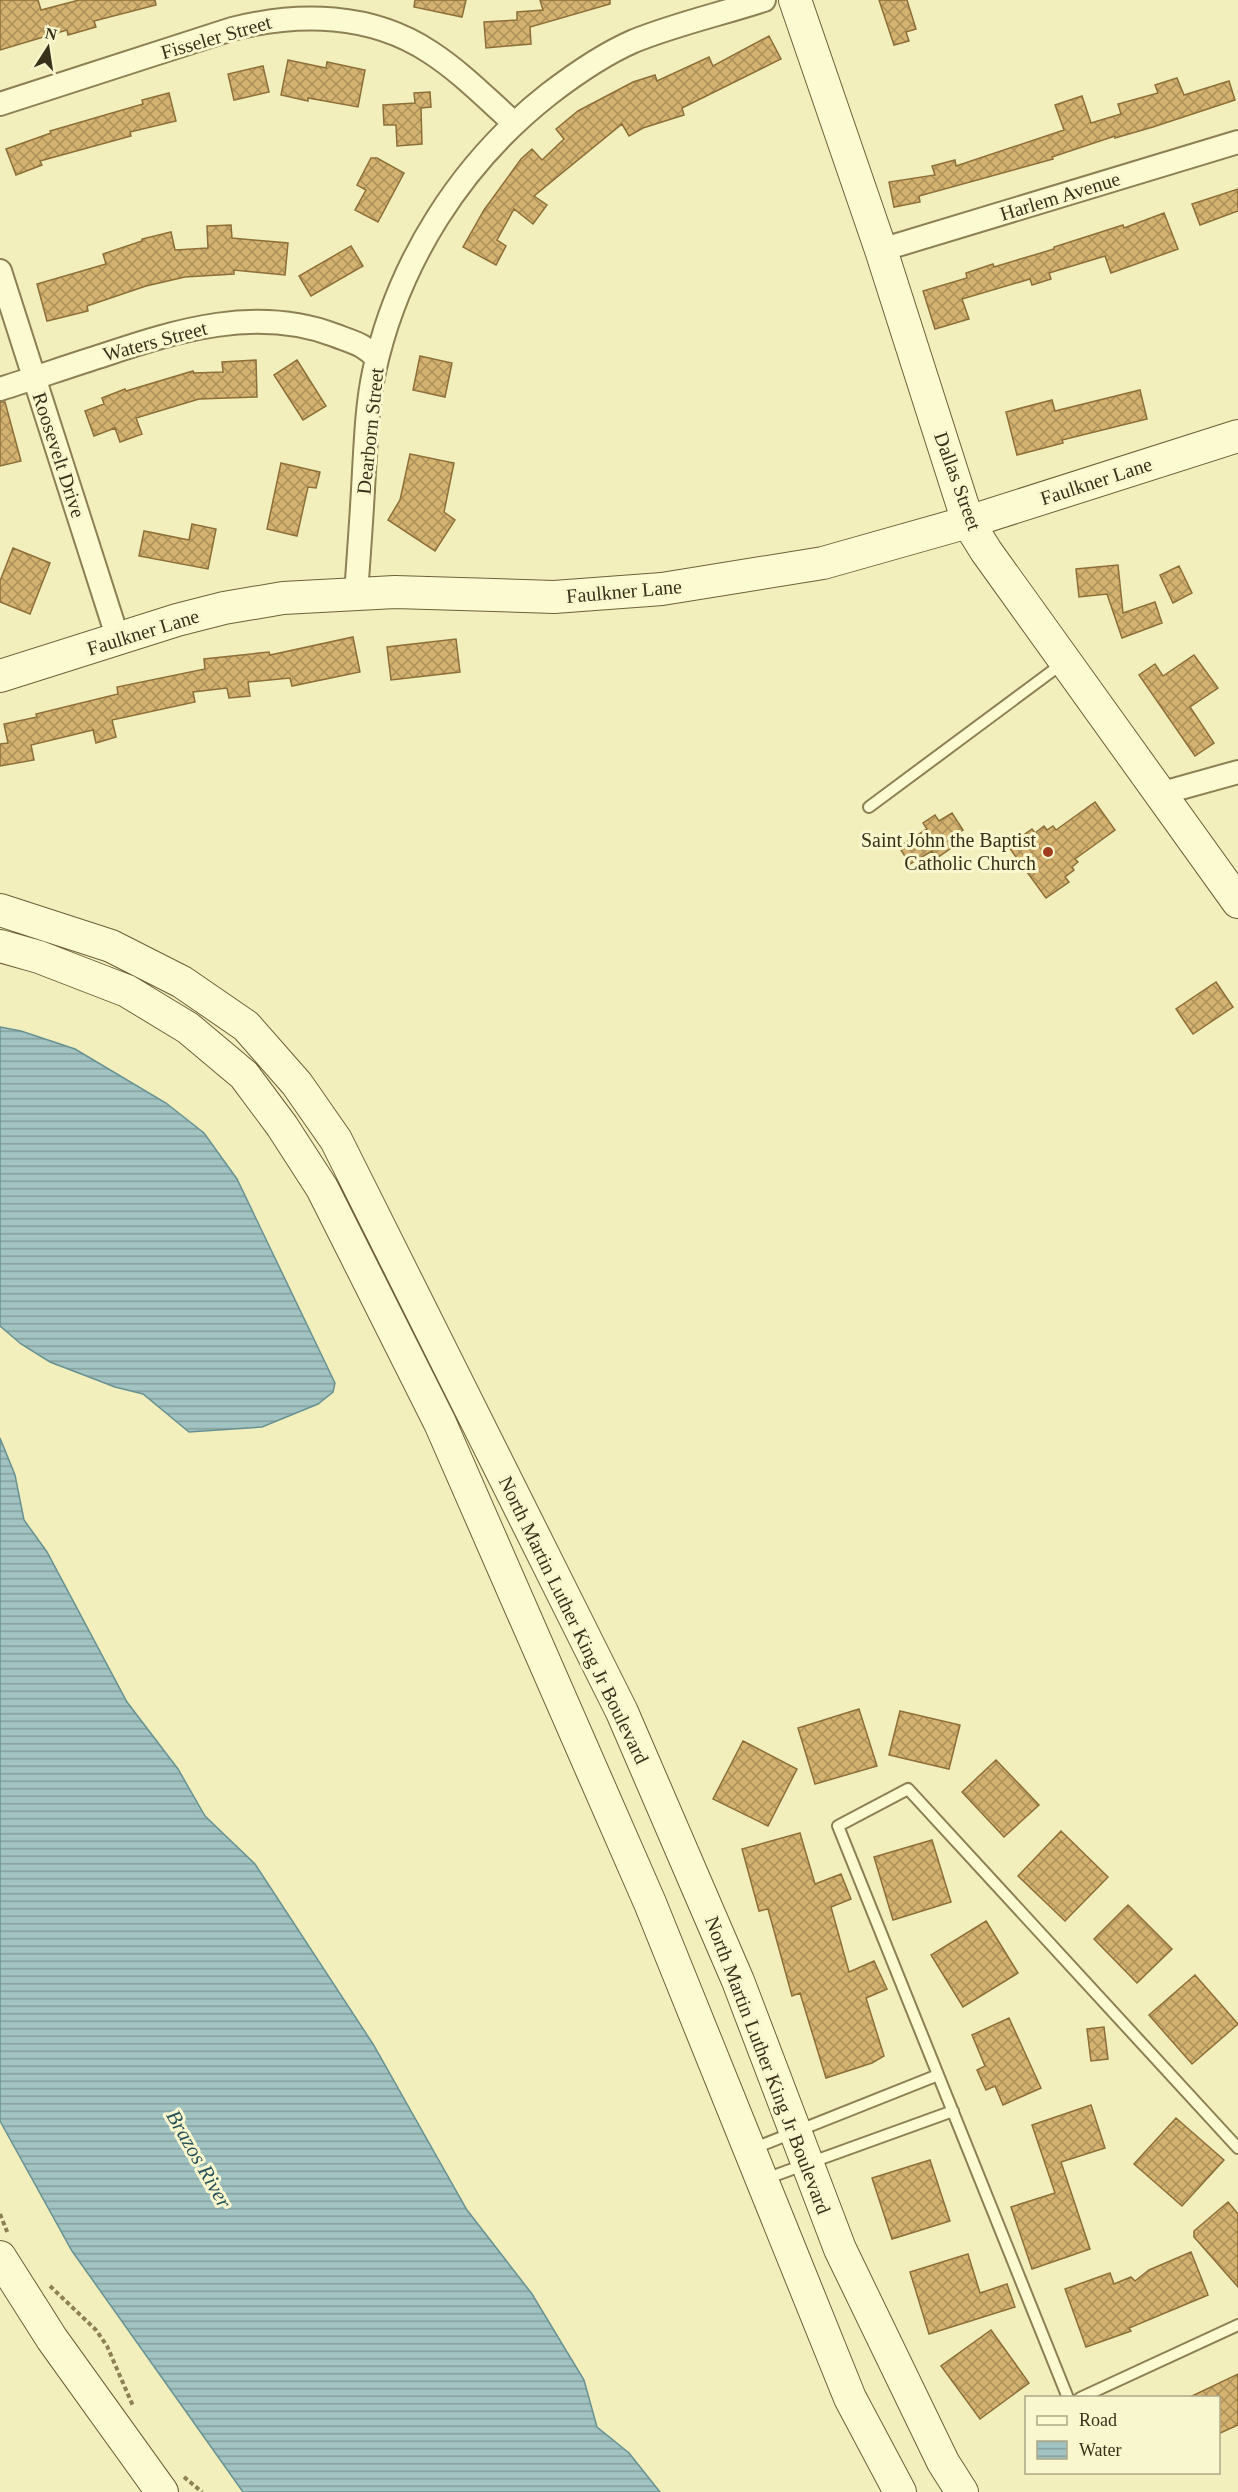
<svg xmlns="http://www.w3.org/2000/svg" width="1238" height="2492" viewBox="0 0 1238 2492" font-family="Georgia,serif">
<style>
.water{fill:url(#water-rules);stroke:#689292;stroke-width:1.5}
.building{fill:url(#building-cross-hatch);stroke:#8d6f38;stroke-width:1.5}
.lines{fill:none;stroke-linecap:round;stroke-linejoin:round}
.lane-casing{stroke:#8c8054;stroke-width:14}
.street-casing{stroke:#8c8054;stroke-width:26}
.secondary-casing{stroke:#6d6038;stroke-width:34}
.path{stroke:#8c8054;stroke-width:4;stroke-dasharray:4.5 3;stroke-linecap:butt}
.lane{stroke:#fcfad1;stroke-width:10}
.street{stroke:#fcfad1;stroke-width:22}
.secondary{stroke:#fcfad1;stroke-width:32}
.poi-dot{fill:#a13e1e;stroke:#f9f7ce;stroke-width:2}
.labels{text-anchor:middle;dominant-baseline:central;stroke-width:6;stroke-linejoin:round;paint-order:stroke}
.street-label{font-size:20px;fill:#3a311b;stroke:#f9f7ce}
.poi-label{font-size:20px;fill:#3a311b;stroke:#f9f7ce;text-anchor:end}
.water-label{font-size:21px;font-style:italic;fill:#28525b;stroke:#f9f7ce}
</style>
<defs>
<pattern id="water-rules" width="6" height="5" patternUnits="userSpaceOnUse" patternTransform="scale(1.5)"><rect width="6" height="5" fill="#a1c3c1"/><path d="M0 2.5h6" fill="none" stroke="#849f9c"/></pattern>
<pattern id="building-cross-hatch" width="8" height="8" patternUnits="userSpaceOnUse" patternTransform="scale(1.5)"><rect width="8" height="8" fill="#d4b26f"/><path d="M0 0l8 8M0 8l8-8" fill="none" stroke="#ad915a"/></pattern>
</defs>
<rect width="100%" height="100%" fill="#f2efbd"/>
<!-- water -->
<path class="water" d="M0,1027L21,1031L75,1049L166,1103L204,1133L237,1179L335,1383L333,1392L318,1404L262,1427L189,1432L143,1394L115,1387L50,1362L21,1344L0,1326Z
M0,1438L15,1475L24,1520L47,1552L127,1702L178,1769L205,1816L255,1864L373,2044L467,2210L532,2294L584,2380L597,2427L629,2453L660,2492H243L72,2251L0,2121Z"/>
<!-- building -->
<path class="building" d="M0,0H38L41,10L79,0H155L156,5L94,21L96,27L68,35L67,30L0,50Z
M415,0H466L462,17L414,7Z
M540,0H610V4L530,27L531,44L486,48L484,22L517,20V12L543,10Z
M879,0H907L916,29L906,32L909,41L894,45Z
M769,36L781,59L682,108L684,115L643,128L629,136L622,124L534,196L547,205L533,224L514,209L497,240L506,246L496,265L463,247L484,210L521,159L532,149L542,160L564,139L556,129L578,111L633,82L655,75L657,81L709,57L713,66Z
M288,60L326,68L327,62L365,70L358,107L308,98V101L281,95Z
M263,66L269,92L234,100L228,74Z
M1177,78L1184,95L1229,81L1235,100L1153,127L1115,138V136L1052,157L1053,159L919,196L920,202L894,207L889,182L935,175L932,166L955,160L956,166L1064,130L1055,105L1082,96L1091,123L1121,114L1118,104L1158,93L1155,85Z
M430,92L431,107L421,108L422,144L397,146L396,125H384L383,105L415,103L414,93Z
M169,93L176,121L130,132L131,136L40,161L42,165L16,175L6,149L51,133L50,131L143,104L142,100Z
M371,158H377L404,173L378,222L355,210L366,190L357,185Z
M1238,189V211L1200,225L1192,204Z
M1164,213L1178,249L1111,273L1105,256L1049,273L1051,279L1032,285L1030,279L962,299L969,319L935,329L923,291L967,278L966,273L993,264L994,267L1054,249V247L1123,225L1124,228Z
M231,225L232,238L288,243L285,275L234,270V274L185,277L146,286L87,306L88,311L47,321L37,284L106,264L103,254L142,241V239L171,232L175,250L208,248L207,226Z
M351,246L363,266L311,296L299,276Z
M420,356L452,363L445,397L413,390Z
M256,360L257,397L199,399L136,418L142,434L120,442L115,428L94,436L85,411L104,404L102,398L125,389L126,391L193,371L194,373L223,372L222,362Z
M297,360L326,406L303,420L274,375Z
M1140,390L1147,419L1062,440L1063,443L1017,455L1006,412L1052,400L1055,411Z
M0,402H5L21,461L0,466Z
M410,454L454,463L444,512L455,520L435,551L388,520L400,500Z
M281,463L320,472L316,488L308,487L297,536L267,529Z
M192,524L216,529L208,569L139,556L144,531L189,540Z
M13,548L50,563L30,614L0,602V581Z
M1118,565L1123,613L1155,602L1162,623L1122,638L1107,594L1079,597L1076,569Z
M1179,566L1192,593L1173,603L1160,575Z
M353,637L360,672L292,686L290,678L248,682L250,696L229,698L227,688L193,692L195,702L112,720L116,737L96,743L93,730L31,745L34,760L0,766V744L8,743L4,724L37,717L36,714L118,694L117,687L205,669L204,659L269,652L270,655Z
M456,639L460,672L391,680L387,647Z
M1194,655L1218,688L1190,707L1214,743L1195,756L1139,675L1155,664L1163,676Z
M1095,802L1115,830L1075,859L1078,862L1072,867L1074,870L1065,877L1069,882L1046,898L1008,846L1032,829L1035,833L1044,826L1047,830L1053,826L1056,830Z
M952,813L963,830L950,839L954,846L937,858L932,851L910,864L899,847L927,829L923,823L935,815L939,821Z
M1216,982L1233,1007L1193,1034L1176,1009Z
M859,1709L877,1766L815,1784L798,1728Z
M900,1711L960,1725L949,1769L889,1755Z
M743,1741L797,1769L768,1826L713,1799Z
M996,1760L1039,1805L1004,1837L962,1792Z
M1061,1831L1108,1877L1065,1921L1018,1876Z
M800,1833L815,1884L841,1874L851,1899L831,1907L849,1972L874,1961L887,1989L866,1998L884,2056L872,2063L826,2078L800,1993L792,1996L768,1909L759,1911L742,1849Z
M932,1840L951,1902L893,1920L874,1857Z
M1128,1905L1172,1949L1137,1983L1094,1939Z
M986,1921L1018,1973L963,2007L931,1955Z
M1195,1975L1238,2024L1192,2064L1149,2015Z
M1009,2018L1041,2088L1003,2105L995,2086L986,2090L977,2070L985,2066L972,2035Z
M1104,2027L1108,2059L1091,2061L1087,2029Z
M1091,2105L1105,2148L1061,2162L1090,2249L1032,2269L1011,2207L1055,2193L1032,2125Z
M1176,2118L1224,2160L1182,2206L1134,2164Z
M930,2160L950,2221L892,2239L872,2178Z
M1228,2202L1238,2214V2287L1194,2237V2231Z
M1191,2252L1208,2295L1129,2328L1131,2331L1086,2347L1065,2289L1110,2273L1114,2284L1131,2277L1135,2281L1149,2270Z
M968,2254L980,2293L1007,2284L1015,2307L929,2334L910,2272Z
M991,2330L1029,2383L980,2419L941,2366Z
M1238,2374V2425L1218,2434V2397H1190Z"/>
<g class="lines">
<defs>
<path id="lane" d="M869,807L1063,663
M752,2149L938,2075
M765,2179L953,2111
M1068,2398L838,1826L908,1789L1238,2148
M1080,2398L1238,2325"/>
<path id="street" d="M0,104L232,29C299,12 371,13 430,52C461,72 487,99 514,123
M881,250L1238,142
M0,271L118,639
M0,389C35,378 69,366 104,355C178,330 257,306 334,335C352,342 365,344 377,359
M356,594C359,553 362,512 364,471C366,438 367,405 374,372C398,262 461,163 549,94C575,74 604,54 634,41C676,24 721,14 764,0
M1159,794L1238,772"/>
<path id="secondary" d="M795,0L881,250L968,522L986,551L1238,902
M0,676L177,620L224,608L283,598L395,592L554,597L662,589L823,563L968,522L1238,436
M0,910L111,946L182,982L246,1026L297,1084L336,1140L622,1712L738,1981L840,2249L943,2462L962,2492
M0,946L39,957L127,991L188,1028L244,1075L282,1126L322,1188L440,1423L650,1903L850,2398L900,2492
M0,2257L52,2339L162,2492"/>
</defs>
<!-- lane casing -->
<use href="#lane" class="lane-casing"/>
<!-- street casing -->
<use href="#street" class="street-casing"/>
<!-- secondary casing -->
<use href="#secondary" class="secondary-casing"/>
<!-- path -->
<path class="path" d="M0,2214L8,2234
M50,2286L96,2330L107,2346L133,2406
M184,2477L202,2492"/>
<!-- lane -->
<use href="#lane" class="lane"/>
<!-- street -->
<use href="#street" class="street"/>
<!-- secondary -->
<use href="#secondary" class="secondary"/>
</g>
<!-- markers -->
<circle class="poi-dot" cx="1048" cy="852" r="6"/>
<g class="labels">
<!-- street labels -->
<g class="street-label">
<text transform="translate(216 37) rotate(-16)">Fisseler Street</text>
<text transform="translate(1060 196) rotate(-17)">Harlem Avenue</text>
<text transform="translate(155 341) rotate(-15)">Waters Street</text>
<text transform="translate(370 431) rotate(-84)">Dearborn Street</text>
<text transform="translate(59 455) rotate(72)">Roosevelt Drive</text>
<text transform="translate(958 481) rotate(70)">Dallas Street</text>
<text transform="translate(1096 481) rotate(-18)">Faulkner Lane</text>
<text transform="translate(624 591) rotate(-5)">Faulkner Lane</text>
<text transform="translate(143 632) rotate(-17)">Faulkner Lane</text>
<text transform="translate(574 1620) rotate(64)">North Martin Luther King Jr Boulevard</text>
<text transform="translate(768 2065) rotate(69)">North Martin Luther King Jr Boulevard</text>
</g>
<!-- poi labels -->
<g class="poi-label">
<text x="1036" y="840">Saint John the Baptist<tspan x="1036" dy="23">Catholic Church</tspan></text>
</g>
<!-- water labels -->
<g class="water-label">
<text transform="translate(199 2159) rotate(60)">Brazos River</text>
</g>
</g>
<!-- legend -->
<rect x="1025" y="2396" width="195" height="78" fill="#f9f7ce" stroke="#ada886" stroke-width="1.5"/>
<rect x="1037" y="2416" width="30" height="9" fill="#fcfad1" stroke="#ada886" stroke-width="1.5"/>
<text x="1079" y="2426" font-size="18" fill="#3a311b">Road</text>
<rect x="1037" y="2441" width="30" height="18" fill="url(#water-rules)" stroke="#ada886" stroke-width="1.5"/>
<text x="1079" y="2456" font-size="18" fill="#3a311b">Water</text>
<!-- north arrow -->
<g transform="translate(48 48) rotate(12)" stroke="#f9f7ce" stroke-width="4.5" paint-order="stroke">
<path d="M0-4.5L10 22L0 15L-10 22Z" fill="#3a311b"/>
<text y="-9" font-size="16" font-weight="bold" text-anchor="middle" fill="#3a311b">N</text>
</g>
</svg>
